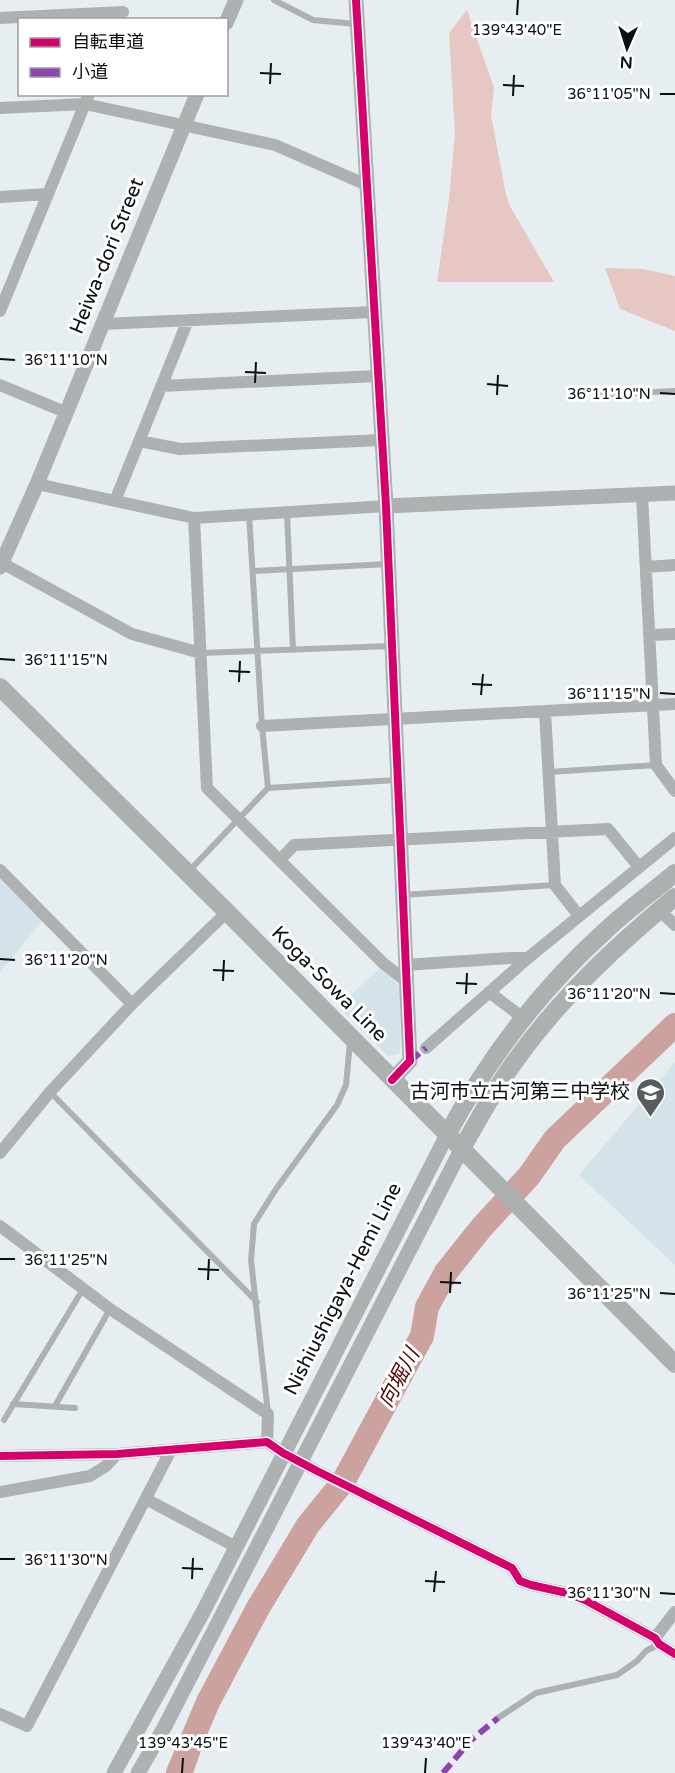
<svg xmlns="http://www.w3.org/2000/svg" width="675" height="1773" viewBox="0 0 675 1773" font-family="'Varela Round','Noto Sans JP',sans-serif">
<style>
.built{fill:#d3e3e9}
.forest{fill:#e7c7c3}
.water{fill:#cba29d}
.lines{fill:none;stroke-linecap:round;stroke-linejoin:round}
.river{stroke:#cba29d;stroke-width:24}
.service{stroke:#aeb1b2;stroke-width:6}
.minor{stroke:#aeb1b2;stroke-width:12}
.tertiary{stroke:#aeb1b2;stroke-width:15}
.secondary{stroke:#acb0b1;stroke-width:18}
.quiet{stroke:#8e44ad;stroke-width:6;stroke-dasharray:12 6;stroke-linecap:butt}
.cycleway-casing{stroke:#fff;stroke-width:11}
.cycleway{stroke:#d6006c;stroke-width:8}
.ticks{fill:none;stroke:#0a0f10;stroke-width:2}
.labels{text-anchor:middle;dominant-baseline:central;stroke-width:6;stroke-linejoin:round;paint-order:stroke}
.street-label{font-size:20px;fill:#0a0f10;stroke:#fff}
.poi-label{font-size:20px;fill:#0a0f10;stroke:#fff;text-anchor:end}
.water-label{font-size:21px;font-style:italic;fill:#520506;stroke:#fff}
.ticks-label{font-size:15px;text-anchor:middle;fill:#0a0f10;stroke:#fff;stroke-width:6;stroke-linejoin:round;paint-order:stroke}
</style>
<rect width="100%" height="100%" fill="#e6eef1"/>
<!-- built -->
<path class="built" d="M0,880L42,921L0,972Z
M380,968L401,987L400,1053L388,1056L338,1007Z
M675,1062V1265L579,1175Z"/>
<!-- forest -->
<path class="forest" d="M467,10L494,88L491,115L506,195L510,206L554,282H437L449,198L455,134L449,33Z
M605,268L643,269L675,276V331L620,309Z"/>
<!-- water -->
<path class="water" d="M196,1730L202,1748L193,1773H168L186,1732Z"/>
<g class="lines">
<!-- river -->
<path class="river" d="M178,1773L208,1702L258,1608L308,1525L343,1482L397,1382L422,1336L427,1307L446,1272L482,1227L529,1176L555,1139L675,1025"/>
<!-- service -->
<path class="service" d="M274,0L313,20L356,24
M596,395L675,391
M287,513L293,650
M249,514L262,726L268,788
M253,571L388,564
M201,653L391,646
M549,772L656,765
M190,870L268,788L396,780
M402,895L555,885
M50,1092L257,1302
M13,1404L75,1408
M55,1406L110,1309
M268,1413L251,1260L254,1224L276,1189L337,1105L346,1085L350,1042
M4,1420L83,1289
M498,1718L536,1693L617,1675L637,1661L646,1651L659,1644"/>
<!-- minor -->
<path class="minor" d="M0,18L123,12
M0,108L85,104L275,145L367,185
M0,197L48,194
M0,311L89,94
M102,324L374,312
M0,385L65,412
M161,386L377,376
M139,441L180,449L381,440
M37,484L194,518L386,506
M642,495L656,765L675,791
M115,501L188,320
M194,518L207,788L383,963L406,981
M2,563L132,634L201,653
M646,567L675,565
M649,635L675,634
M545,711L555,885L579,916
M262,726L675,704
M281,859L294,845L608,829L639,867
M0,870L132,1004
M659,910L675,925
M405,965L511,958H528
M489,992L523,1018
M426,1048L528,958L675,838
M0,1153L50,1092L132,1004L227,912
M0,1226L110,1309L268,1414L267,1442
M0,1456L117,1454L267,1442L283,1453L317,1471L512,1568L520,1581L531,1585L567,1593L585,1600L655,1638L659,1644L675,1654
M0,1492L90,1476L106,1466L117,1454
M146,1499L236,1547
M655,1638L675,1612
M0,1714L27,1726L171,1450"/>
<!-- tertiary -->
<path class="tertiary" d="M356,0L386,506L410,1061L392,1080
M226,23L236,0
M386,506L675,493
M0,567L37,484L197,94
M114,1773L203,1612L447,1135
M138,1773L164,1728L461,1150"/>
<!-- secondary -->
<path class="secondary" d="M0,687L227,912L675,1364
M447,1135C488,1059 540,990 604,932C626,911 651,893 675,873
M461,1150C479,1119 495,1088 516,1060C561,997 616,946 675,897"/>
<!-- quiet -->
<path class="quiet" d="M410,1061L426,1048
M443,1773L470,1741L498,1718"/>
<defs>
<path id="cycleway" d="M356,0L386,506L410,1061L392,1080
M0,1456L117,1454L267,1442L283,1453L317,1471L512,1568L520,1581L531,1585L567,1593L585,1600L655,1638L659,1644L675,1654"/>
</defs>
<!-- cycleway casing -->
<use href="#cycleway" class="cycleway-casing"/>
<!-- cycleway -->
<use href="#cycleway" class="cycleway"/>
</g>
<!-- ticks -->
<path class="ticks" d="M517,15L518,0M260,73L281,74M270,84L271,63M503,85L524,86M660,94H675M513,96L514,75M0,359L15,360M245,372L266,373M255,383L256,362M487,384L508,386M660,393L675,394M497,395L498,375M0,659L15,660M229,671L250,672M239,682L240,661M472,684L492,685M660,693L675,694M481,695L483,674M0,959L15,960M213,970L234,971M223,981L224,960M456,983L477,984M660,993L675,994M466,994L467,973M0,1259H15M198,1269L219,1270M208,1280L209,1259M440,1282L461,1283M450,1293L451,1272M660,1293L675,1294M0,1559H15M182,1568L203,1569M192,1579L193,1558M425,1581L445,1582M434,1592L436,1571M660,1593L675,1594M182,1773L183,1758M425,1773L426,1758"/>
<!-- icons -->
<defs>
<symbol id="school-pin" viewBox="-11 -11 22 30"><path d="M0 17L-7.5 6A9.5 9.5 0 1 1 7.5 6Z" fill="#575d5f" stroke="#fff"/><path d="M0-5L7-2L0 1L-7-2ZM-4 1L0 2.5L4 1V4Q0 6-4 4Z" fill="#fff"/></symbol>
</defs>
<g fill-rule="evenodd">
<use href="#school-pin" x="634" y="1076" width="33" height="45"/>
</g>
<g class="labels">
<!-- street labels -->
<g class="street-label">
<text transform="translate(107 256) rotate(-68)">Heiwa-dori Street</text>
<text transform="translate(329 984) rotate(45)">Koga-Sowa Line</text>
<text transform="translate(343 1289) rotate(-63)">Nishiushigaya-Hemi Line</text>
</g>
<!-- poi labels -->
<g class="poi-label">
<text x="630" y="1092">古河市立古河第三中学校</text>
</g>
<!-- water labels -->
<g class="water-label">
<text transform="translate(399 1378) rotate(-62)">向堀川</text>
</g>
</g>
<g class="ticks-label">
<text x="517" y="35">139°43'40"E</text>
<text x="609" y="99">36°11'05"N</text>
<text x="66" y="365">36°11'10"N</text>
<text x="609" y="399">36°11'10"N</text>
<text x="66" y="665">36°11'15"N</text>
<text x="609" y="699">36°11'15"N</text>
<text x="66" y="965">36°11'20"N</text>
<text x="609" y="999">36°11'20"N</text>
<text x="66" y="1265">36°11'25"N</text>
<text x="609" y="1299">36°11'25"N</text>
<text x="66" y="1565">36°11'30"N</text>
<text x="609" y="1598">36°11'30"N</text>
<text x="183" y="1748">139°43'45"E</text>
<text x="426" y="1748">139°43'40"E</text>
</g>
<!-- legend -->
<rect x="18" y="18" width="210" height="78" fill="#ffffff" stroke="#9d9f9f" stroke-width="1.5"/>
<rect x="30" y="38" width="30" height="9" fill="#d6006c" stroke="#9d9f9f" stroke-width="1.5"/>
<text x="72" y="48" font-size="18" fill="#0a0f10">自転車道</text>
<rect x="30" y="68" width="30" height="9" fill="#8e44ad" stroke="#9d9f9f" stroke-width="1.5"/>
<text x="72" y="78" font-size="18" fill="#0a0f10">小道</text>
<!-- north arrow -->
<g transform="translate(627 48) rotate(183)" stroke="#ffffff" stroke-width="4.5" paint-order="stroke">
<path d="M0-4.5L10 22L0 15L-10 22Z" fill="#0a0f10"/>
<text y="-9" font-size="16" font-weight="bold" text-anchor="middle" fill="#0a0f10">N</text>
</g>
</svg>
